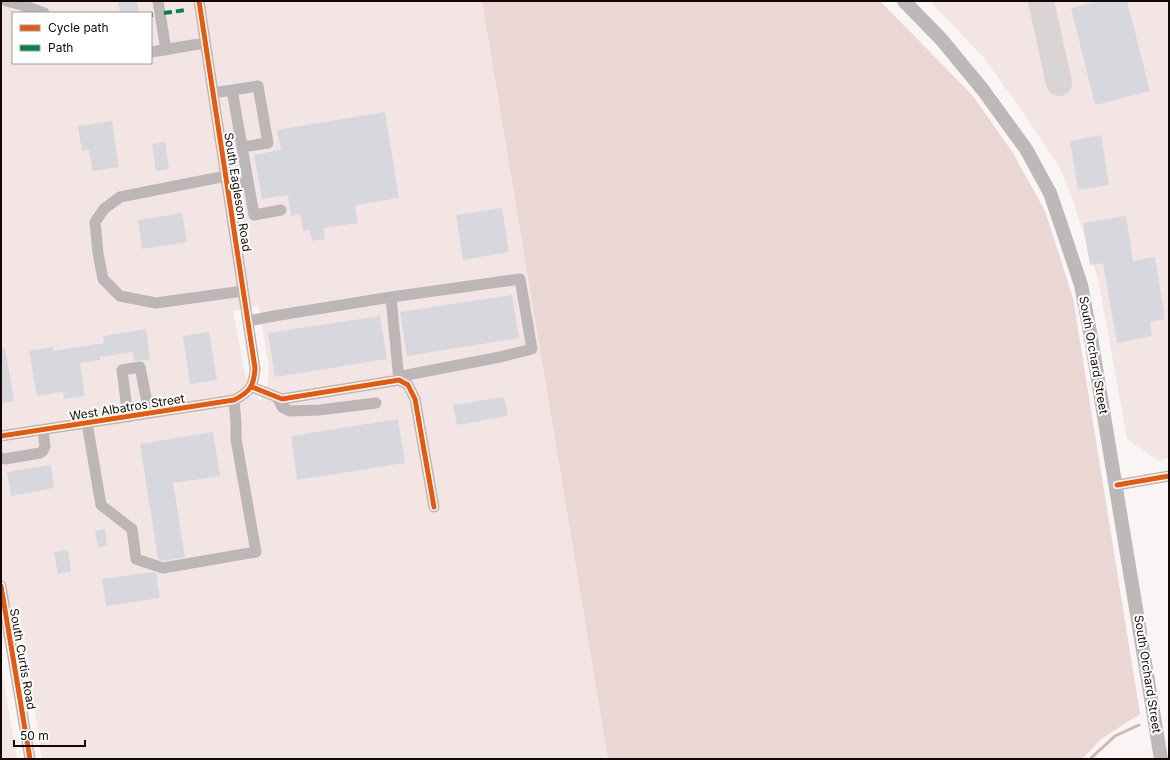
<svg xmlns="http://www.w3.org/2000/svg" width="1170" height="760" viewBox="0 0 1170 760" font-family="Inter,sans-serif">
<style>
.built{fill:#f2e5e4;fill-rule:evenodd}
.green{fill:#ead6d3}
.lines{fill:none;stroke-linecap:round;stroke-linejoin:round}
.stream{stroke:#d4b5b1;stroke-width:3}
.taxiway{stroke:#dad4d4;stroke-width:26}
.building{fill:#d7d8de}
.minor{stroke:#bcb7b6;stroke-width:11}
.major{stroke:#beb9b8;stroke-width:14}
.quiet{stroke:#00873e;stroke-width:4;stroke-dasharray:8 4;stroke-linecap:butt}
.cycleway-casing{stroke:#fff;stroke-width:8}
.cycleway{stroke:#e8590c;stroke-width:5}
.labels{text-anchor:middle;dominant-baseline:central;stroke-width:4;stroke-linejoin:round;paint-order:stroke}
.street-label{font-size:12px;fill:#130807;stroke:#fff}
</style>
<rect width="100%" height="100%" fill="#faf5f5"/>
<!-- built -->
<path class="built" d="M1,1H482L608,759H42L24,636L1,639ZM13,13H151V63H13ZM259,306L269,368L268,383L260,401L245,374L233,311Z
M930,1H1169V458L1159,461L1127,439L1099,283L1070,191L1058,165L1029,121L984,58Z
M1,665L17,759H1Z"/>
<!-- green -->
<path class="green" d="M482,1H880L973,96L1013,153L1045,211L1073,298L1140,714L1101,739L1082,759H608Z"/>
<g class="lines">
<!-- stream -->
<path class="stream" d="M1090,759L1115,736L1139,725"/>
<!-- taxiway -->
<path class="taxiway" d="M1041,1L1059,83"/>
</g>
<!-- building -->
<path class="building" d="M118,1H137L139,13H120Z
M1100,1H1127L1150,91L1095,105L1071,8Z
M385,112L399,198L355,205L358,223L323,228L325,239L312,241L310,230L303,231L300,214L291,216L288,195L262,199L254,155L281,150L277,130Z
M112,121L119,167L93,171L89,150L82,151L78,126Z
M1101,135L1109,185L1078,190L1070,141Z
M165,142L169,169L156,171L152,144Z
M502,208L509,252L463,260L456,215Z
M182,213L187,242L142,249L138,220Z
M1126,216L1133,261L1155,257L1165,319L1150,322L1152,336L1117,343L1103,263L1090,265L1083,223Z
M512,295L519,338L407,356L400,312Z
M380,316L387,359L275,377L268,333Z
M146,329L150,360L134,361L133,352L100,357V360L80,363L85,396L64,399L63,392L37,396L29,351L53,347L54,351L104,343L103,336Z
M209,332L217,380L190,384L183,336Z
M1,348H5L14,401L1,403Z
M504,397L508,416L457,425L453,405Z
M398,419L405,463L297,480L291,436Z
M213,432L220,476L173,483L185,557L164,561L158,559L140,444Z
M51,465L54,488L11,496L7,472Z
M105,529L107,546L98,547L95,531Z
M68,550L71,571L58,574L54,552Z
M152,572L156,573L160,598L106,606L102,579Z"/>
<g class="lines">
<!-- minor -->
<path class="minor" d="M6,1L22,5L44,13
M158,1L166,50
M151,52L205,43
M232,90L254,215L281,210
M213,93L258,86L268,143L242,147
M226,176L120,197L104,209L95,222L98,253L103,279L120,296L156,303L243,291
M227,185L248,183
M248,321L274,316L391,297L520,279L532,349L500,357L407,375L399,380L391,297
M252,387L282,399L399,380L408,385L415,399L434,507
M277,397L282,407L290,411L319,410L376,403
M128,417L122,370L140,367L149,413
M87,423L101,505L132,529L136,559L163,568L256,552L236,439V424L234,400
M1,436L234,400C250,392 254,386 255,368L199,1
M1,458L5,459L40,453L43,451L45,446L43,430
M1117,485L1169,476
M1,586L30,759"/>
<!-- major -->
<path class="major" d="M904,1L941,39L983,90L1026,149L1050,193L1062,228L1081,285L1090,332L1161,759"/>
<!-- quiet -->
<path class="quiet" d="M164,13L186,10
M151,15H153"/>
<defs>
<path id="cycleway" d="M252,387L282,399L399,380L408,385L415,399L434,507
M1,436L234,400C250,392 254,386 255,368L199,1
M1117,485L1169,476
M1,586L30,759"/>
</defs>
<!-- cycleway casing -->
<use href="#cycleway" class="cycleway-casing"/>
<!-- cycleway -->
<use href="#cycleway" class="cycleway"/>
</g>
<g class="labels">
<!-- street labels -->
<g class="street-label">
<text transform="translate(238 192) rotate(81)">South Eagleson Road</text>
<text transform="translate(1094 355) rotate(80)">South Orchard Street</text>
<text transform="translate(127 407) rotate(-9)">West Albatros Street</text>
<text transform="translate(23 659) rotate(80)">South Curtis Road</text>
<text transform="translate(1148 674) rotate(81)">South Orchard Street</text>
</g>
</g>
<!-- border -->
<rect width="1170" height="760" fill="none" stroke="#130807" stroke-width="4"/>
<!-- legend -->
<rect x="12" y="12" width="140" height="52" fill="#ffffff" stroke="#a19c9c"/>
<rect x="20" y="25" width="20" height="6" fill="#e8590c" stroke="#a19c9c"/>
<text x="48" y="32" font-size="12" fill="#130807">Cycle path</text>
<rect x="20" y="45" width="20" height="6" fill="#00873e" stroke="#a19c9c"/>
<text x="48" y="52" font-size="12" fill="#130807">Path</text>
<!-- scale -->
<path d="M14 740v6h71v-6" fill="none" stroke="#130807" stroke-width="2"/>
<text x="20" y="740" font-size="12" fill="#130807" stroke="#ffffff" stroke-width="3" paint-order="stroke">50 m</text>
</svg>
